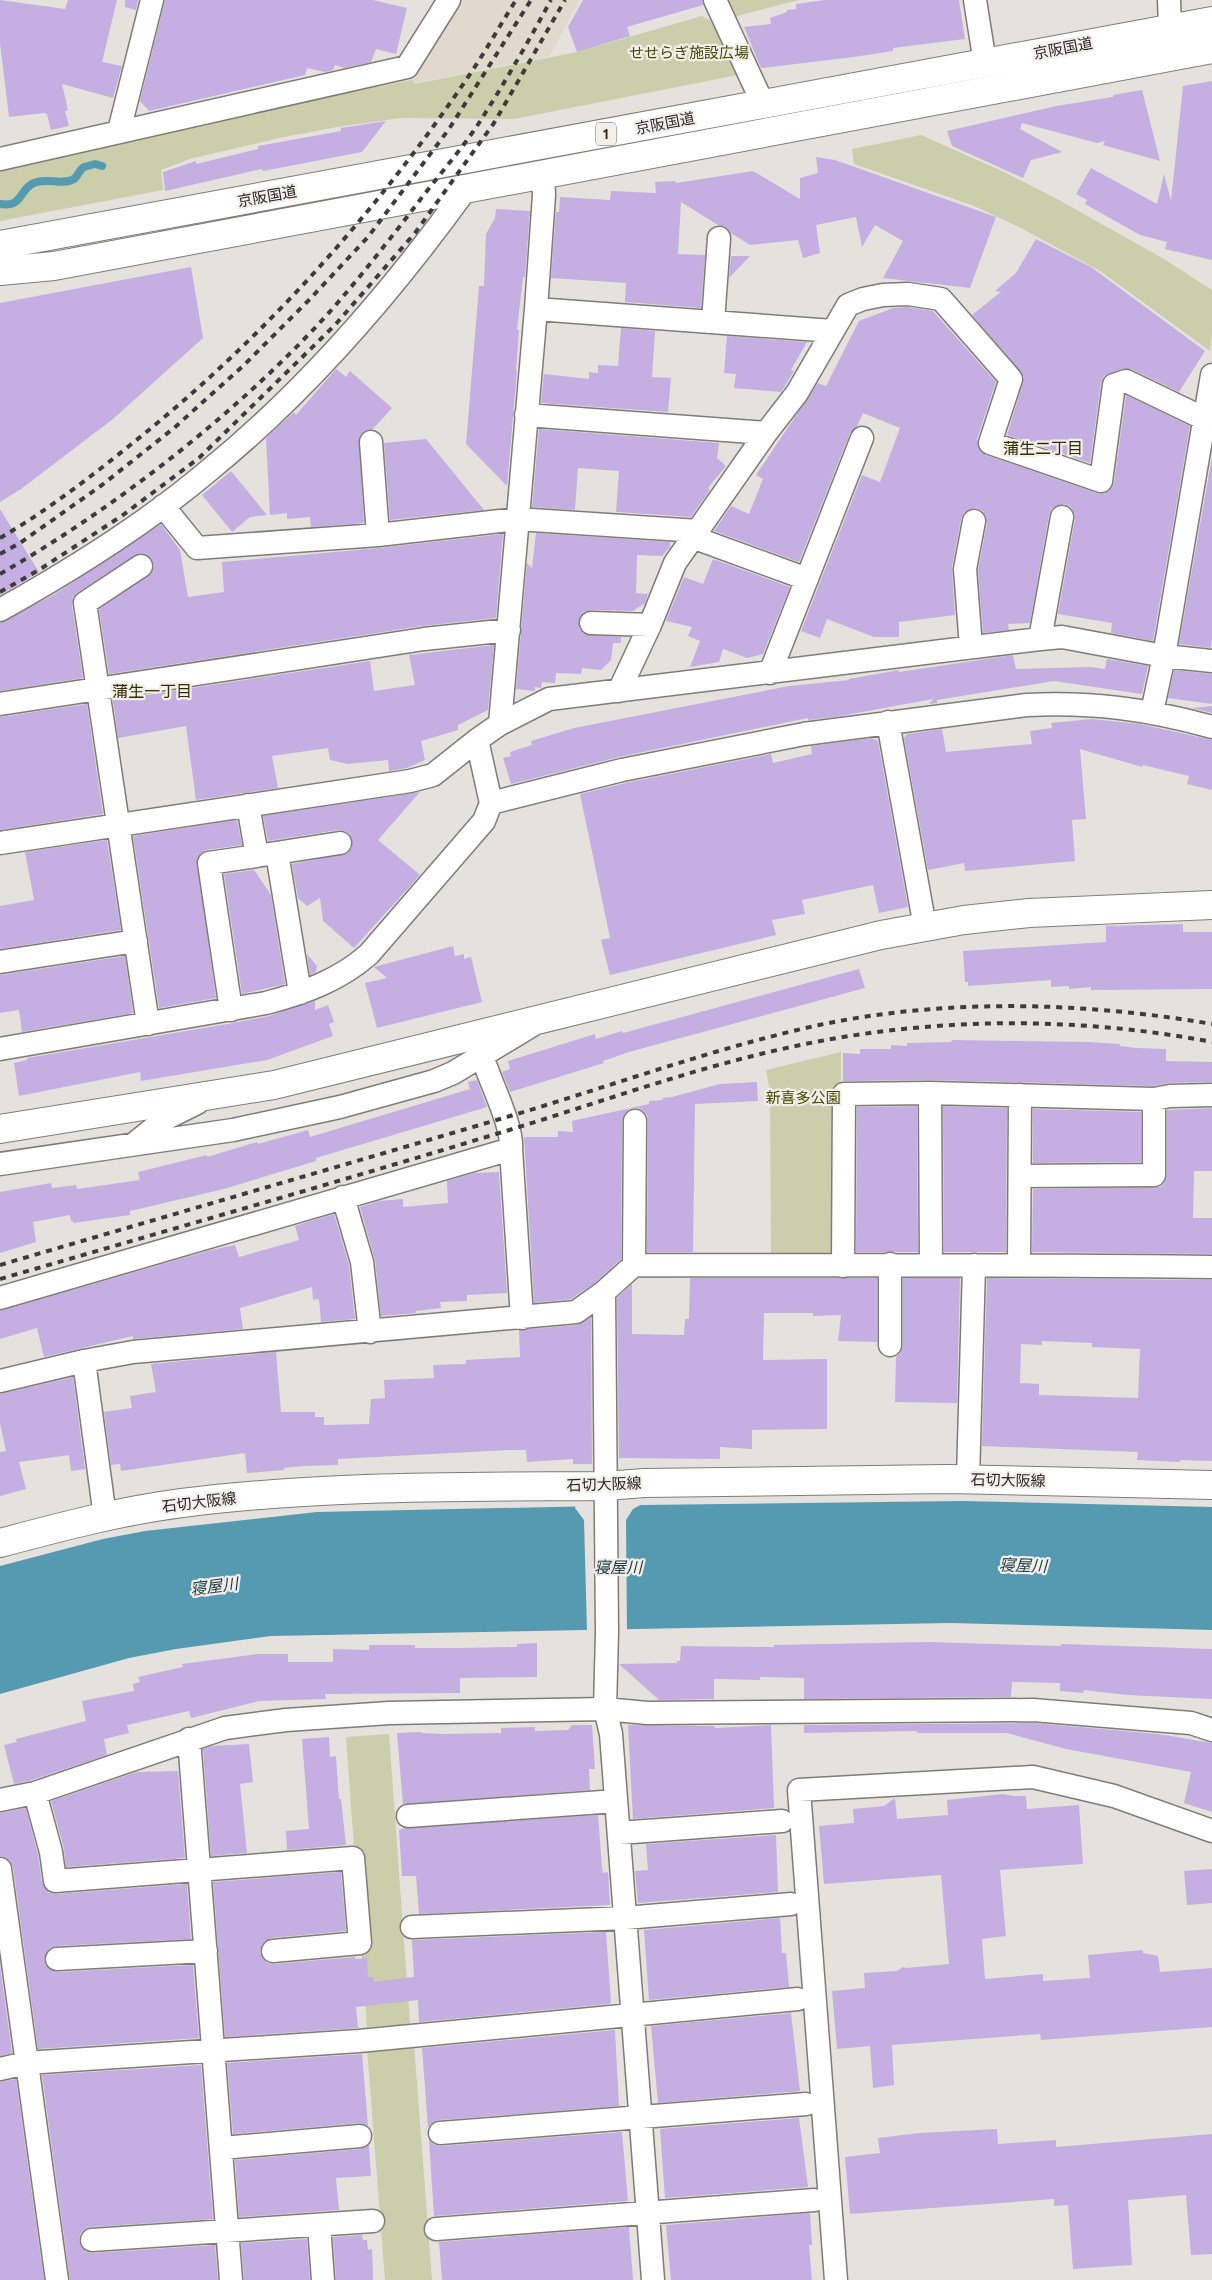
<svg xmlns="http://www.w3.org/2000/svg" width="1212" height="2280" viewBox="0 0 1212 2280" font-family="Ubuntu,'Noto Sans JP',sans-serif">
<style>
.built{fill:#e1d9cd}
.green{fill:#caceab}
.water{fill:#569ab1}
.pier{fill:#e5e2dd}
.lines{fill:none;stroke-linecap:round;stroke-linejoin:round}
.stream{stroke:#569ab1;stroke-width:8}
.building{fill:#c5aee2;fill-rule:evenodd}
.minor-casing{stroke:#7f7c77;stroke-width:25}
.tertiary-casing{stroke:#7f7c77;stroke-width:30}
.secondary-casing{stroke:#7f7c77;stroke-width:30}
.trunk-casing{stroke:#7f7c77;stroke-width:30}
.minor{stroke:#fff;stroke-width:22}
.tertiary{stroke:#fff;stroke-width:28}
.secondary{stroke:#fff;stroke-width:28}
.trunk{stroke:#fff;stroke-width:28}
.rail{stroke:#3d3c3a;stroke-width:4;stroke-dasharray:6 6;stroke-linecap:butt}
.labels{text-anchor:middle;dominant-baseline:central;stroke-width:4.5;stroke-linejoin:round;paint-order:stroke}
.shield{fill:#f3efea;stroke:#656360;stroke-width:1}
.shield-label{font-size:14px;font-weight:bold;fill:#282725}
.street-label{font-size:15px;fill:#282725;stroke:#f3efea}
.park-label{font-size:15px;fill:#454800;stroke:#f3efea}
.neighbourhood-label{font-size:16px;fill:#342f03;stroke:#f3efea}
.water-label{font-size:16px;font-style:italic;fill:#173843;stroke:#f3efea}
</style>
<rect width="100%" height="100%" fill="#e5e2dd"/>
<!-- built -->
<path class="built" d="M460,0H579L550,56L415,84L412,80Z"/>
<!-- green -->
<path class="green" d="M726,0H799L733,17Z
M702,16L711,21L738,75L514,119L401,118L337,127L279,138L190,159L161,170L163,190L0,221V171L334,95L412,80L415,84L577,52Z
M921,135L1002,171L1059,200L1164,259L1212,290V333L1210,351L1100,271L1021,228L974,206L854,164L852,149Z
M841,1052V1085H837L835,1248L826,1258L771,1260L770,1091L766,1070Z
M389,1734L410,2024L367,2027L346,1737Z
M414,2044L432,2280H385L367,2048Z"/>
<!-- water -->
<path class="water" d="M963,1501L1212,1507V1630L950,1623L271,1636L176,1649L129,1658L0,1694V1566L103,1539L145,1531L317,1512L644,1505Z"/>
<!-- pier -->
<path class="pier" d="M646,1502L633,1509L626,1520L627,1631H587L584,1520L575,1508L576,1504Z"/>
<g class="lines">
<!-- stream -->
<path class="stream" d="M0,204C23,208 19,189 34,183C46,177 62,186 74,179C78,176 79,170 84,167L95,164L102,166"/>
</g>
<!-- building -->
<path class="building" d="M0,0L65,9L68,0H117L102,62L122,66L113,98L62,84L68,110L65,111L69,126L51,130L47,114L44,113L9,117L0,43Z
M125,0H138L136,10L125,7Z
M165,0H373L407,8L396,54L376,49L371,62L344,68L335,65L333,70L325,72L307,68L305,75L149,111L140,101Z
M583,0H702L703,5L627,27L630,36L577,52L568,27Z
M825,0H959L965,39L893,48V51L854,57L761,68L744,27L771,24L770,18L787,12V10L796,9V4Z
M1212,81V260L1165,249L1167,242L1140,235L1085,204L1087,200L1076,194L1091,168L1157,204L1164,174L1171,201L1183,86Z
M1142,90L1160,161L1103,145L1105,141L1097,143L1022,123L1020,129L1062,152L1031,160L1023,178L952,146L947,131L1056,106L1113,97V95Z
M386,121L362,152L263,171L262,169L165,191L163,172L196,161V164L258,149V146L341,131V128Z
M816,157L835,160L996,217L970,288L883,278L903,241L875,225L862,247L856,217L816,225L820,253L803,258L798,240L750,245L731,233L726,227L718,225L681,202L678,254L705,255L701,308L625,302L626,283L551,278L556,212H559L560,197L610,200L611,191L656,193L655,182L675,181L676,183L753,171L800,199V178L818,173Z
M496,209L530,211L525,277H523L517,330H519L516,371H517L507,486L466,444L479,286H484L486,234L495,218Z
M1036,239L1091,267L1205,351L1179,392L1131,369H1122L1104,376L1101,383L1090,463L1007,435L1023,383L1024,376L972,315L1001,292L995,291L1016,273Z
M731,256H750L729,278Z
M191,267L203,338L113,419L21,489L0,502V303Z
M907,307L933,311L996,382L977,439L980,451L986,455L1097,493L1104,494L1110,490L1114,483L1126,395L1190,426L1153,641L1111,633L1112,623L1058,614L1075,519L1074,513L1071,507L1064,504L1052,508L1049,515L1030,623L1008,624L1009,630L983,633L978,570L987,523L983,511L976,508L964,512L961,519L952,567L955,615L899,622V637H874L827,619L820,638L801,631L862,475L880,482L900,428L863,413L857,426L850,433L799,562L714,531L731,506L749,514L763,479L756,475L818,383L826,386L859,321L893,308Z
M621,328L655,331L652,377L671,378L668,412L541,403L544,374L589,379V372L598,373V365L618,366Z
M727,336L807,342L791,370L794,371L781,392L734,388L736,374L724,373Z
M336,369L346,377L350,371L392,408L373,429L364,431L359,437L364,523L311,527L310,517L287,519V513L270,515L266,438L294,412L296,415Z
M539,429L719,443L717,458L726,466L708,488L710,490L691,517L616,512L619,471L578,468L575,510L532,507Z
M426,439L484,510L390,520L384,443Z
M1212,457V638L1211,648L1179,644Z
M231,471L267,515L250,517L232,532L202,495Z
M0,509L39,572L0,595Z
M161,524L180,550L188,597L224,592L222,562L379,548L503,534L496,618L422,626L109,674L99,609L152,572L154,566L152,559L146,554L140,553L78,592L73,597L72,605L83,678L0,691V623L53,595Z
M536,533L670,542V547L662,556L637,555L636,593L648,594L645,603L633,611L591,610L584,612L580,616L579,629L584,634L621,637V643H613L611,660L601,670L582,668L581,674L556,673L555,683L542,682L541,688L535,687V691L516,689L527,563L532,568Z
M713,559L790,587L763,654L747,658L723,649L719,662L690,667L700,641L688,636L692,627L666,621L684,577L703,584Z
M494,645L488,710L458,725V730L421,741L425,760L407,768L389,771L388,760L348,764L330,760L328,748L272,756L278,788L196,800L186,726L118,738L113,700L370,661L374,691L415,685L409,655Z
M1013,655L1016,669L1091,667L1105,669L1107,659L1148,666L1142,694L1054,681L937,700V703L929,704L933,699L835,717L808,720V718L619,757L511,784L503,758L511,756L510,752L532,745L531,741L574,728L789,686L849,680V679L899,670V672Z
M1174,670L1212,674V704L1168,698Z
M87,704L103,814L0,830V717Z
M1212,706V713L1192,708Z
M1092,719L1140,724L1212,740V790L1187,784L1189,776L1143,765L1142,767L1080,749L1086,819L1072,820L1075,861L965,871L964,863L928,870L904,738L907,734L942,729L946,752L1032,744L1030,731L1052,728L1051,723Z
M872,738L878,741L908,907L879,913L873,885L802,900L805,914L772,920L776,935L610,975L601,940L610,938L580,794L625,783L771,754L773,763L812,754L811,746Z
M420,792L378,840L420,875L354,948L323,921L320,898L307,906L298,898L292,864L348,853L352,847L350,835L345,831L338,830L268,841L263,816Z
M237,820L242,845L207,850L201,853L197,859L216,998L159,1008L133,836Z
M107,840L121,930L0,949V906L34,900L25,852Z
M254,870L271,895L285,984L242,994L224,874Z
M1183,924V932H1212V989L1091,990V987L1069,989V986L1051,987V980L968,986V982H965L963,951L1106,942V926Z
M453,946L455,956L464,954V959L471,957L482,1002L377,1028L365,983L387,978L374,967Z
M307,954L317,966L316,972L310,975Z
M125,956L133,1013L22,1032L19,1010L0,1013V975Z
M859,969L865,988L629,1052L603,1061L604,1063L510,1092L502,1072L510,1069L508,1061L595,1034L596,1039L622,1031L623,1033Z
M315,1001V1010L328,1005L334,1022L329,1024L333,1036L267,1060L141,1081L140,1072L19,1096L14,1063L27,1060V1058L233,1023L269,1016Z
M952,1040L1088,1042L1120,1044V1046L1136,1048L1166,1049V1061L1212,1062V1082L1170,1083L1153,1086L930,1080L843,1081V1053L860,1054V1049H891V1045L907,1046V1043L951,1042Z
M477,1080L487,1107L316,1158V1161L224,1189L130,1211V1215L73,1223V1221H71L70,1215L33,1222L36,1242L0,1253V1192L51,1183L52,1188L76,1185L77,1189L140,1180L138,1172L207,1155V1157L257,1142L258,1144L308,1130L310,1137L470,1089L468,1082Z
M757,1082L758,1101L695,1104L693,1252H647L648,1121L647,1115L642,1110L636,1108L629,1109L624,1114L622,1121L621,1259L596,1282L571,1299L534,1303L524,1137H558V1131L573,1132L572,1121L649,1104V1101L663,1100L662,1098L672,1097L720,1084Z
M917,1106L918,1252H856L857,1107Z
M943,1106L1007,1108L1006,1252H944Z
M1212,1108V1171H1194L1193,1218H1212V1254L1032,1252L1033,1189L1160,1187L1165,1182L1167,1175V1110Z
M1033,1109L1141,1112V1162L1033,1163Z
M499,1172L507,1293L467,1295V1301L440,1302L441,1308L416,1311V1313L381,1316L375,1260L360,1207L379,1201L403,1199V1207L448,1203L447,1181L474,1173Z
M334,1214L349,1265L355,1319L321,1322L319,1299L313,1300L312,1287L240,1308L243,1329L133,1339V1336L44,1357L37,1328L0,1339V1311L211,1250L235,1245L239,1257L299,1240L295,1226Z
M690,1278H877V1342L838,1341L841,1315L813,1316V1313H764L763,1360L827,1359V1429L752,1430V1449L720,1447V1459L619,1458L617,1298L632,1284V1334L684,1335L685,1319H689Z
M903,1278H960L957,1403L895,1402L896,1357L901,1352L903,1345Z
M987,1278L1212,1280V1461L1180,1460V1462L1137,1460L1138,1452L982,1446ZM1042,1341L1092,1343V1347L1140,1349L1138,1398L1039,1395V1384L1020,1383L1021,1344L1042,1345Z
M591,1317L592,1464H573V1459L527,1462L526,1450H509L338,1459V1465L304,1466L284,1468V1470L247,1473L245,1453L121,1471L120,1464L111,1465L104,1412L132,1408L130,1396L156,1392L151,1364L276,1352L281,1412H315V1417H324V1425L369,1424L371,1399L385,1398L384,1380L434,1378L433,1365L466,1364V1360L520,1357L519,1330L577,1325Z
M73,1377L85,1469L71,1471L69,1455L19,1462L26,1489L0,1496V1452L6,1451L0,1423V1394Z
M927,1642L1061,1646V1644L1212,1649V1699L1127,1695L1084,1690L1083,1693L1060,1691V1683L1012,1682L1011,1697L804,1699V1678L760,1677V1680L714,1679V1699L659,1700L619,1664L677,1663V1661H680L681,1646L774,1647V1645Z
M537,1643V1677L460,1678V1693L325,1694L326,1699L259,1701L191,1718L189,1711L127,1725L129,1733L104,1739L107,1755L32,1780L14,1784L4,1745L17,1742L16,1739L86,1721L82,1701L134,1691L133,1684L140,1682L138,1677L183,1667L182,1664L257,1654H288V1662H333V1649L369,1650V1645H415V1648H459L517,1647V1644Z
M1033,1723L1159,1734L1212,1743V1812L1184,1803L1191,1772L1066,1749L1007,1733H917V1731L804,1733V1725Z
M572,1725H592L595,1769H589L590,1790L403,1804L397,1733L421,1732L422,1733L443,1734L501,1733V1728L535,1727V1731L568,1730Z
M628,1725L715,1726V1728L771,1725L774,1808L633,1819Z
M329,1737L330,1757L336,1756L339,1799H341L346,1845L287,1850L286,1831L309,1829L302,1739Z
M249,1744L253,1782L240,1784L247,1853L211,1856L203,1749L212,1746Z
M178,1771L185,1858L66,1867L64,1849L51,1801L137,1772Z
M1003,1794L1014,1796H1026L1027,1809L1079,1805L1083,1864L1000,1870L1006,1936L982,1939L985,1979L1043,1974V1981L1090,1978L1088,1955L1143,1950V1953L1158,1956L1160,1972L1212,1968V2027L1041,2040L1040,2034L892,2045L894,2085L873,2088L870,2046L837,2049L832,1991L865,1988L864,1973L897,1971L903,1967L906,1968L949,1964L941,1875L824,1884L819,1826L854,1823L853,1809L884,1806L895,1798L897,1819L948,1815L947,1800Z
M26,1808L38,1855L42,1883L49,1893L56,1894L187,1884L191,1939L56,1946L50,1948L46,1953L44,1960L51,1970L58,1972L193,1965L199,2038L38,2049L13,1867L10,1861L0,1856V1813Z
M598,1815L602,1867L603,1873L608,1872L610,1905L419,1914L416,1876H402L399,1830L405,1828Z
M776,1835L778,1892L638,1903L635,1871L648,1870L646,1844Z
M1212,1869V1903L1187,1905L1184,1871Z
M341,1872L346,1931L271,1938L265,1941L261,1946L260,1953L263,1959L268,1963L274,1964L355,1957V1959L367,1958L368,1977H373L374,1982L414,1977L412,1940L606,1932L611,2002L609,2004L419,2022L418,2000L356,2007L358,2028L225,2037L213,1882Z
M780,1918L782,1953H786L789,1987L649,2000L644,1930Z
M0,1965L12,2053L0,2056Z
M791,2013L800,2091L658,2103L651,2026Z
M615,2030L619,2106L439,2120L432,2123L428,2128L422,2048Z
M362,2054L368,2126L359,2123L233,2134L227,2063Z
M201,2065L213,2219L91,2227L85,2229L80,2234L79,2241L86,2252L93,2253L215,2245L218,2280H70L42,2075Z
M16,2079L44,2280H0V2082Z
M799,2118L808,2187L665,2198L660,2129Z
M997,2129L998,2144L1056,2140V2147L1212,2134V2254L1191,2255L1186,2195L1128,2200L1132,2265L1073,2269L1068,2205L1054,2206V2199L850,2214L845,2157L880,2153L878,2138L919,2133Z
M622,2132L628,2201L434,2216L429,2140L434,2145L441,2146Z
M369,2145L371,2176L336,2178L339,2210L239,2217L235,2160L361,2149Z
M810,2213L812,2245H809L812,2280H671L666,2225Z
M629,2227L633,2280H442L439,2242Z
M362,2235L363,2240H367L368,2250L372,2249L373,2280H336L333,2237Z
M307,2239L310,2280H244L241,2243Z"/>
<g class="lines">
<defs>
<path id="minor" d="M715,0L763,104
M975,0L985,63
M1169,0L1170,27
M119,131L152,0
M0,159L407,67L449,0
M536,309L833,331
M713,322L719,238
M526,415L766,433
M371,442L378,535
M163,506L197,548L378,535L517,519L698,531
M692,537L807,579
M141,566L85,603L148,1024
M0,610C72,570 144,525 207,472C307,391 391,293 466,189
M591,623L650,625
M1040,639L1062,517
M971,647L965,569L974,521
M770,673L862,438
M619,691L650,625L675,563L766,433L797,393L848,305L863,299L883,295L908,294L941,299L1011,379L990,443L1101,481L1114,385L1126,381L1205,419
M0,704L424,639L509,630
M1152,712L1164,656L1212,375
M888,722L925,927
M500,724L549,699L1040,639L1062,637L1164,656L1212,661
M491,803L477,740L500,724L536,309L544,195L543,174
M0,843L410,781L433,775L477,740
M277,853L300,993
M263,855L340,843
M0,962L136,941
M231,1010L209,863L257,856L248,805
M0,1049L266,1003C304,993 340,980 369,954L484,821L491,803L622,770L804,734L1027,705C1094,702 1147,709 1212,727
M486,1067C493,1087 513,1128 511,1149
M930,1093L931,1264
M134,1144L165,1119L197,1103
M0,1164L233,1130L340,1107L434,1081L453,1073L531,1026
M1020,1176L1154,1175V1099
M343,1197L362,1262L370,1332
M1019,1264L1020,1095
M634,1265L635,1121
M843,1266L844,1094L930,1093L1154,1099L1170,1096L1212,1095
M604,1292L607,1632L605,1709L611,1734L653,2280
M0,1298L511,1149L522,1318
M890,1345V1264
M84,1361L105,1517
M0,1381L84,1361L133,1352L576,1312L604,1292L634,1265C827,1266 1019,1264 1212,1267
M968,1479L974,1265
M189,1739L231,2280
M35,1793L51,1852L55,1881L353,1858L360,1943L273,1951
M0,1800L35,1793L225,1728L286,1720L389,1713L605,1709L647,1713L1033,1710L1191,1723L1212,1730
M408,1816L616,1801
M619,1833L782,1821
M0,1869L57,2280
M412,1927L625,1918L791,1904
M57,1959L206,1951
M0,2069L26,2063L359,2041L798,1999
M440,2133L806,2104
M222,2148L360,2136
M319,2225L323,2280
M436,2229L814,2200
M92,2240L373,2221
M836,2280L799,1790L1033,1777L1114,1796L1212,1831"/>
<path id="tertiary" d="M0,1129L274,1085L881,935L964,920L1029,913L1212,905"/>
<path id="secondary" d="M0,1543C60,1527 120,1511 182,1503C322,1485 464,1487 606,1486L644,1483L947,1479L1212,1485"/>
<path id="trunk" d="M0,245L1212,21
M0,271L54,266L1212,49"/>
</defs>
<!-- minor casing -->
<use href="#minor" class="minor-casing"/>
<!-- tertiary casing -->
<use href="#tertiary" class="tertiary-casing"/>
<!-- secondary casing -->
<use href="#secondary" class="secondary-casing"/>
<!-- trunk casing -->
<use href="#trunk" class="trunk-casing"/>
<!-- minor -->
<use href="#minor" class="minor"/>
<!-- tertiary -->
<use href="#tertiary" class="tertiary"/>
<!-- secondary -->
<use href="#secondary" class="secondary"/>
<!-- trunk -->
<use href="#trunk" class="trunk"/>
<!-- rail -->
<path class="rail" d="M0,538C45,512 88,479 129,446C260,342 372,218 466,80C484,54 499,27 516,0
M0,554L20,543L102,485L174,428L242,367L309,300L368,237L449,129L531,0
M0,574C115,508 236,414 326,316C359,279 390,239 420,200C439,175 460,151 477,126C503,86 528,42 551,0
M0,592L39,570L123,515L199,458L335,325L415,233L494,123L565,0
M0,1265C167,1216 334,1168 500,1119C606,1088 710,1049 819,1025C947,998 1084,1002 1212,1024
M0,1279C169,1230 338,1182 506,1131C598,1103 688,1070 782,1049C922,1017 1071,1015 1212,1042"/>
</g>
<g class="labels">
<!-- shield labels -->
<rect class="shield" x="596" y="122.5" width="20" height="23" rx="4"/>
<g class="shield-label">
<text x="606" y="134">1</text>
</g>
<!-- street labels -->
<g class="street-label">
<text transform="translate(1063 48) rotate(-11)">京阪国道</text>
<text transform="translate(665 123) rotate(-11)">京阪国道</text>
<text transform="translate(267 196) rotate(-10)">京阪国道</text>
<text transform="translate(1008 1480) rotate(1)">石切大阪線</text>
<text transform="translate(604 1484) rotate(-2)">石切大阪線</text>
<text transform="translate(199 1502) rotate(-7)">石切大阪線</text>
</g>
<!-- park labels -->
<g class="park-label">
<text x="689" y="52">せせらぎ施設広場</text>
<text x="803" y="1097">新喜多公園</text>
</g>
<!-- neighbourhood labels -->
<g class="neighbourhood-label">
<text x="1043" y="448">蒲生二丁目</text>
<text x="152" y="691">蒲生一丁目</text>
</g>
<!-- water labels -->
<g class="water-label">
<text transform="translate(1023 1565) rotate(2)">寝屋川</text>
<text x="618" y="1567">寝屋川</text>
<text transform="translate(214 1586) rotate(-7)">寝屋川</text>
</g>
</g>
</svg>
